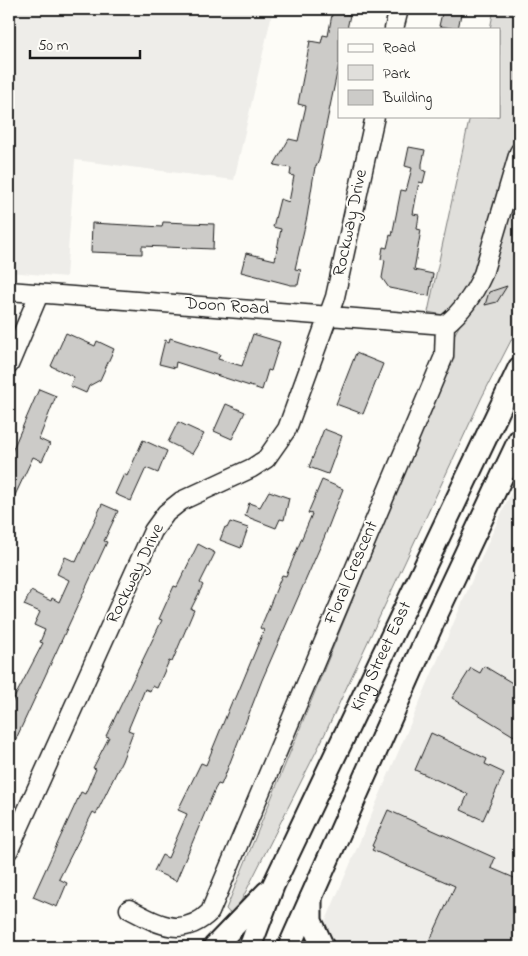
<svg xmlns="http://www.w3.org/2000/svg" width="528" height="956" viewBox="0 0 528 956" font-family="'Indie Flower',sans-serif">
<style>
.built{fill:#eeede9}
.green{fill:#e0dfdb;stroke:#7e7e7c}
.building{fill:#cccbc8;stroke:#1c1c1c}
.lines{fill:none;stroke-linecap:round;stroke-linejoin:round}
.minor-casing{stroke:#1c1c1c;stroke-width:21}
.major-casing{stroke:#1c1c1c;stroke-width:25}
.minor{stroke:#fdfcf7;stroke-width:18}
.major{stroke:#fdfcf7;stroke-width:21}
.labels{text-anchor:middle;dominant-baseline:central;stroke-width:4;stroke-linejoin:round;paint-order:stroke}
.street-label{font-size:18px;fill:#1c1c1c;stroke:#fdfcf7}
</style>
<rect width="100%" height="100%" fill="#fdfcf7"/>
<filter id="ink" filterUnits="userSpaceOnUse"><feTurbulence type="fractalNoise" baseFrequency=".02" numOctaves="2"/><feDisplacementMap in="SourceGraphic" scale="10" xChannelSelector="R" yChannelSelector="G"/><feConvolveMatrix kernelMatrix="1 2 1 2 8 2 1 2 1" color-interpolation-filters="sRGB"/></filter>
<g filter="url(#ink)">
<!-- built -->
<path class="built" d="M9,9H273L234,180L75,160L66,277L9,272Z
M519,475V947H347L330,940L324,925L490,538Z"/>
<!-- green -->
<path class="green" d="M494,9H519V325L482,397L322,740L233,917L226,909L445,374L452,339L463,319L428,312L470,116H499V29H490Z"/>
<!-- building -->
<path class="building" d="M333,9H339V13L350,15L347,29H339V63L319,160L316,167H315L307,217L295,269L301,270L298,285H291L241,272L246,253L275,260L281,229L273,227L280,199L289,202L294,176L290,175L291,168L274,165L289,139L298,141L306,106L298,104L310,41L321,43L323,35L328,36Z
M443,9H462L458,29L439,26Z
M409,147L425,150L422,164V170L426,171L423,183L419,182L413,214L419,215L417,229L421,230L414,270L433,274L429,296L389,288L382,278L385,260L381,259L383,247L387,248L390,235L392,236L401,190L406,191L412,168L405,166Z
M163,222L214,224L213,249L142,246V254L91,252L92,223L162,227Z
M507,286L497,302L485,305L489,292Z
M66,333L95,346L97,341L114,349L100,380L89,386L86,393L70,386L74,377L51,366Z
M253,334L280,342L271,371L268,370L262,390L176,362L175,368L159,364L165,340L169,342L170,338L220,354L218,359L242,366Z
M356,353L383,364L363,414L336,404Z
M39,389L56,396L39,439L50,444L42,461L33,457L9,508V458Z
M226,404L245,412L232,439L214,431Z
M178,422L204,434L192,454L168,442Z
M324,429L342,436L328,474L309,467Z
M143,440L167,451L158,473L146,468L131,501L115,494L124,474L127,476Z
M322,480L343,489L324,538L262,680L224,778L221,785L218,784L215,789L176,881L154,871L162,855L168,858L187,814L178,810L201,763L206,765L233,699L235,700L264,630L260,628L265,617L282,575L286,576L312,514L308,513Z
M269,491L289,498L284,520L280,519L276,528L245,516L249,503L260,507Z
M102,504L118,511L104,541L107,542L9,754V708L43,643L40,642L45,630L34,625L40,612L24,605L31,591L51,601L52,598L59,602L69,580L57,574L65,557L76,562Z
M230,522L248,528L241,548L220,540L225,527L227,528Z
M198,544L215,553L200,583L203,585L191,609L194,610L172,662L169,661L157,688L152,686L150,691L145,689L128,730L133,732L122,761L96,814L93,812L59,879L67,883L57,907L33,897L81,792L85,794L96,769L93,768L109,737L106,736L162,620L159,619L174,586L177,587Z
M484,666L519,687V728L514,736L452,698L471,668L480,673Z
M431,733L487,759L485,764L504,773L483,820L461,810L468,794L415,770Z
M388,810L495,858L491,868L519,880V939L515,947H427L455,886L372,850L374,847L372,846Z"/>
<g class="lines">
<defs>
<path id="minor" d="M394,29L399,9
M9,291L445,325
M445,325C463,311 474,294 483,274L519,152
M9,365L39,294
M9,850L153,531L166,513L181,501L252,468L266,459L287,429L335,297L375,116
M129,909C158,924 182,939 210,912L444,356L445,325"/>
<g id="major">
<path d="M311,898V921L323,947"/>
<path d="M214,947L267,892"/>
<path id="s1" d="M250,947L273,886L519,368"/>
<path d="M289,947L437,614L519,440"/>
</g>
</defs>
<!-- minor casing -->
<use href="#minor" class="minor-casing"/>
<!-- major casing -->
<use href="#major" class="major-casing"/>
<!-- minor -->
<use href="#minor" class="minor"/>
<!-- major -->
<use href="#major" class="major"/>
</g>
</g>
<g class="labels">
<!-- street labels -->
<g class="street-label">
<text transform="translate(351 223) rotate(-78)">Rockway Drive</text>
<text transform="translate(227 307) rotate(4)">Doon Road</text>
<text transform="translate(352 573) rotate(-67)">Floral Crescent</text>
<text transform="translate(136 574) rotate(-64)">Rockway Drive</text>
<text stroke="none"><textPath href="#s1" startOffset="319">King Street East</textPath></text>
</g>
</g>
<!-- margin -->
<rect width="528" height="956" fill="none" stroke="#fdfcf7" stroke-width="30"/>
<rect x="15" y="15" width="498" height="926" fill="none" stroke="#1c1c1c" stroke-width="2" filter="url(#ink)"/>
<!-- legend -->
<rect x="338" y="28" width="162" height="90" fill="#fdfcf7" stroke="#a3a29f"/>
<rect x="348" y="44" width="25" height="8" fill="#fdfcf7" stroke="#a3a29f"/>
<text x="383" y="52" font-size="15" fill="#1c1c1c">Road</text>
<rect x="348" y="65" width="25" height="15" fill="#e0dfdb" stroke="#a3a29f"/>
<text x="383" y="78" font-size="15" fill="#1c1c1c">Park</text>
<rect x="348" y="90" width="25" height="15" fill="#cccbc8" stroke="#a3a29f"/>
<text x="383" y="102" font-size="15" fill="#1c1c1c">Building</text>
<!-- scale -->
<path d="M30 50v8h110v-8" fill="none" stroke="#1c1c1c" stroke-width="2.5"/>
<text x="38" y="50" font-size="15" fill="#1c1c1c" stroke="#fdfcf7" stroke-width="4" paint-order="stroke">50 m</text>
</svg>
